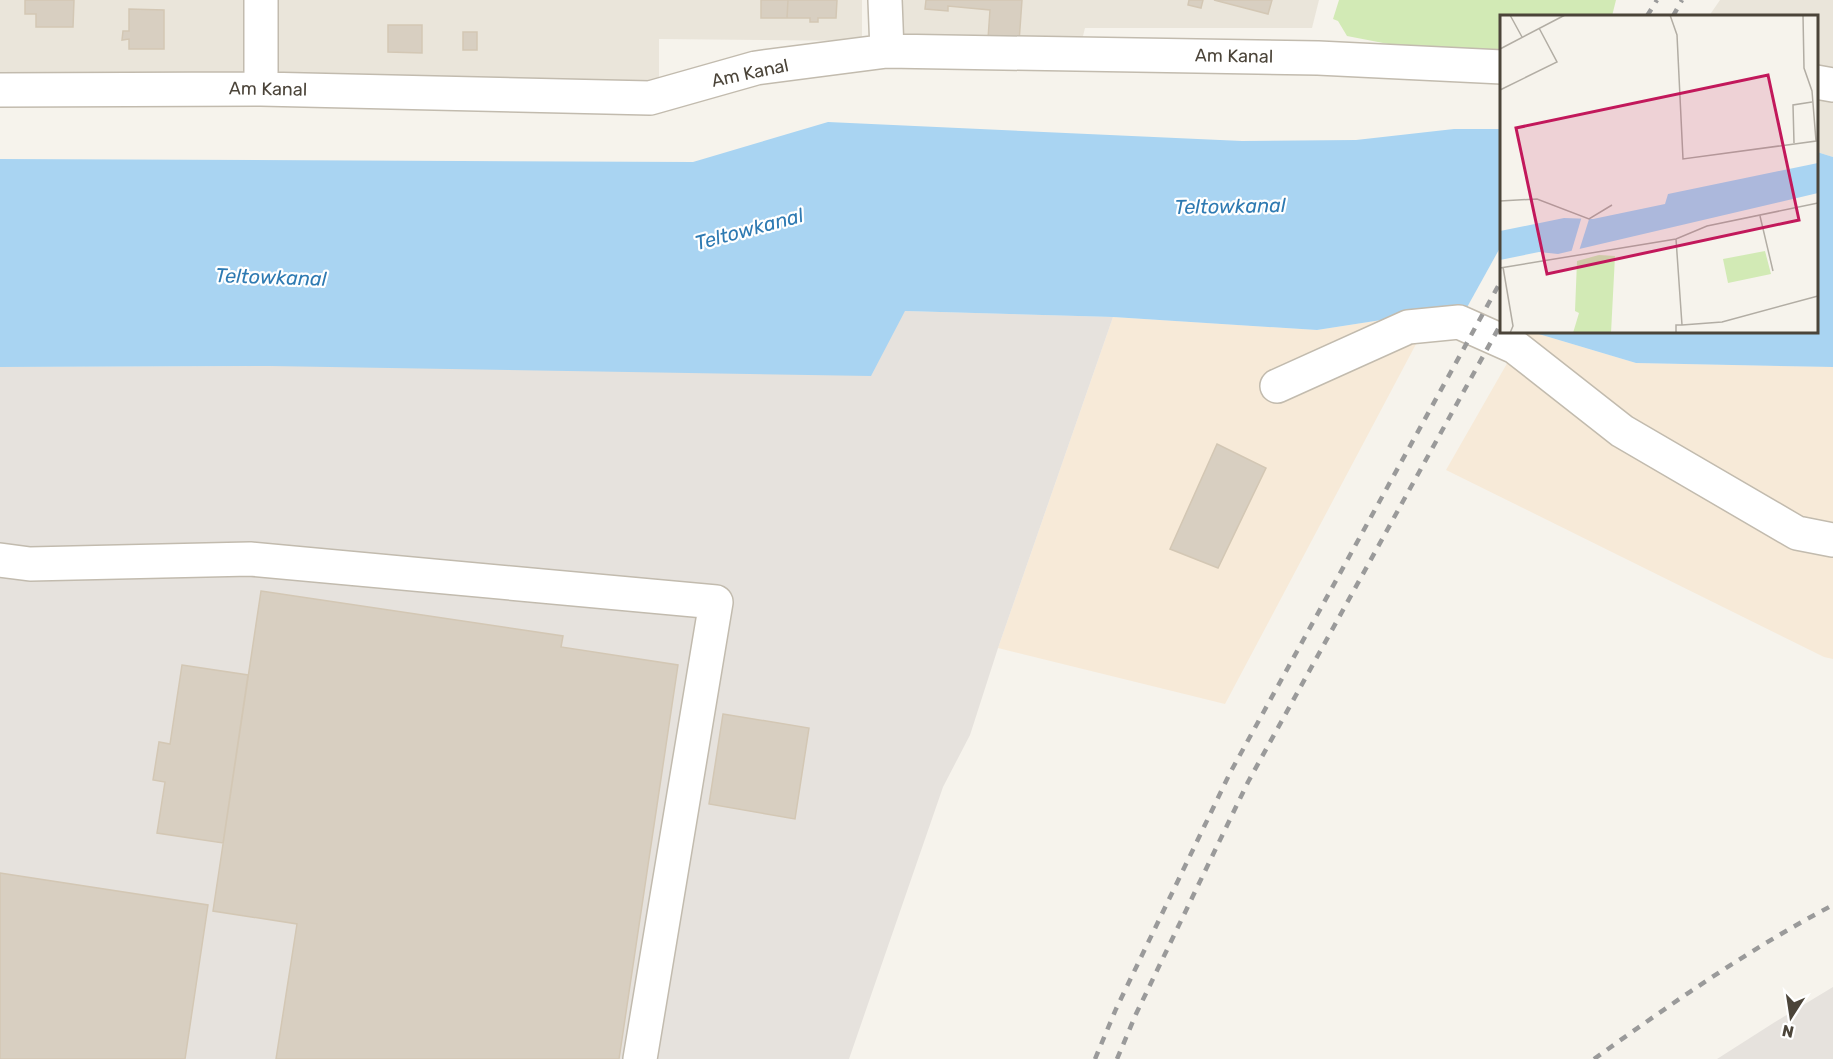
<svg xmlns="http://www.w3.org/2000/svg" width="1833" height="1059" viewBox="0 0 1833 1059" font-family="Rubik,sans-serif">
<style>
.residential{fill:#eae5da}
.commercial{fill:#f7ead8}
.industrial{fill:#e6e2dd}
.green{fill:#d2eab5}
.water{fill:#a9d4f2}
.pier{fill:#f6f3ec}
.building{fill:#d8cfc1;stroke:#d3c7b4;stroke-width:1.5}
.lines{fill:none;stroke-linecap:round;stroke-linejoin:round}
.minor-casing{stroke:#c2bbae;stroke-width:36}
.minor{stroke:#fff;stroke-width:33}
.rail{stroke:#9a9a9a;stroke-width:4.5;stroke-dasharray:8 8;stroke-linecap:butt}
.labels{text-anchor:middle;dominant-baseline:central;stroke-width:4.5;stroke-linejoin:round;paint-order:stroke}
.street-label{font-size:18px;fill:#4b4439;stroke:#fff}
.water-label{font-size:20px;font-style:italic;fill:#2e7ab2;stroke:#fff}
.inset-road{fill:none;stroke:#b2ada4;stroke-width:1.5}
.view{fill:#c2185b;fill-opacity:0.15;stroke:#c2185b;stroke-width:3}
.inset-edge{fill:none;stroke:#4b4439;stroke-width:3}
</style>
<rect width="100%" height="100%" fill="#f6f3ec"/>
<!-- residential -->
<path class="residential" d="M0,0H862V41L659,39V84L0,76Z
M901,0H1319L1312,28H1085L1082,40H901Z
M1720,0H1833V157L1817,152L1816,16H1709Z"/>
<!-- commercial -->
<path class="commercial" d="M1433,312L1225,704L998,648L1113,317L1317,330Z
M1525,332H1532L1636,363L1833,367V659L1824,657L1446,470Z"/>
<!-- industrial -->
<path class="industrial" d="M905,311L1113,317L998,648L970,735L943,787L849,1059H0V367L270,366Z
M1833,987V1059H1717L1775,1022Z"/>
<!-- green -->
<path class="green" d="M1339,0H1616L1612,16H1502L1501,50L1445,55L1347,36L1338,21L1333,19Z"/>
<!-- water -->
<path class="water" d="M828,122L1242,141L1356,140L1454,129H1501V325L1433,312L1317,330L1113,317L905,311L871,376L270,366L0,367V159L693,162Z
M1817,152L1833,157V367L1636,363L1532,332H1816Z"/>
<!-- pier -->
<path class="pier" d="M1501,246L1502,328L1460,320Z"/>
<!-- building -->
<path class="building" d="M25,0H74L73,27H36V14H25Z
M761,0H788L787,18H761Z
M788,0H837L836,18H818V22H810V18H787Z
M926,0H1022L1019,42L988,39L990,10L948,6V11L925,9Z
M1189,0H1203L1201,8L1188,5Z
M1214,0H1272L1268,14Z
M129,9L164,10V49H129V39L122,40L123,31H129Z
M388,25H422V53L388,52Z
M463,32H477V50H463Z
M1217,444L1266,468L1218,568L1170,549Z
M261,591L563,636L561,647L678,665L619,1059H276L297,924L213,911Z
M182,665L248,675L223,843L157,833L165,782L153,780L159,742L170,744Z
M723,714L809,728L795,819L709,804Z
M0,873L208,905L185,1059H0Z"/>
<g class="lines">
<defs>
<path id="minor" d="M885,0L887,51
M1816,82L1833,85
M261,89V0
M0,90L261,89L650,98L756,68L887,51L1318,58L1502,67
M1277,386L1408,327L1459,322L1515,347L1622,431L1797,533L1833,540
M0,560L30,564L250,559L716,602L640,1059"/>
</defs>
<!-- minor casing -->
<use href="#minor" class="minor-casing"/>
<!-- minor -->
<use href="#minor" class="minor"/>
<!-- rail -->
<path class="rail" d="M1647,16L1657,0
M1673,16L1682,0
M1095,1059L1116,1009L1230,773L1502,279
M1117,1059L1136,1014L1248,782L1502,322
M1594,1059C1671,1004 1749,949 1833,905"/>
</g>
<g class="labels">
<!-- street labels -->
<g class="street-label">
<text transform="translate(1234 56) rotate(1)">Am Kanal</text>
<text transform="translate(750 73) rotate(-12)">Am Kanal</text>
<text transform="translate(268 89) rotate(1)">Am Kanal</text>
</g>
<!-- water labels -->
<g class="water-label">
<text transform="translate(1230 206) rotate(-1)">Teltowkanal</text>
<text transform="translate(749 229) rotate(-15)">Teltowkanal</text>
<text transform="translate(271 277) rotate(2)">Teltowkanal</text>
</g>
</g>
<!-- overview -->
<g transform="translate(1500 15)">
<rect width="318" height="318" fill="#f6f3ec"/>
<path d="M265,236L271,259L228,268L223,244ZM99,240L115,241L111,318H73L79,298L75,296L77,246Z" fill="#d2eab5"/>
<path d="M318,148V178L58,239L39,237L0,245V216L64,203L93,204L165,189L168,179Z" fill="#a9d4f2"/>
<path d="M82,201H90L79,236L71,238Z" fill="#f6f3ec"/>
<path class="inset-road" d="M10,0L22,22M170,0L177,20L183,144L316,126L312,76L304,53L303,0M0,34L65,0M0,75L57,47L39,13M294,128L293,90L312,87M0,186L37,184L89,204L112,190M260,201L273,256M176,224L182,310H176V318M3,252L13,311L10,318M0,253L176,224L207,211L318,188M182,310L222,307L318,281"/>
<path class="view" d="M268,60L299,205L47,259L16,113Z"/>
<rect width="318" height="318" class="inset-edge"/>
</g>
<!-- north arrow -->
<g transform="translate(1791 1017) rotate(192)" stroke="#ffffff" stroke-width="4.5" paint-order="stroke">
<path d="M0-4.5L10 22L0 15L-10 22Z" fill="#4b4439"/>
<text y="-9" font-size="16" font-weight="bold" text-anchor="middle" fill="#4b4439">N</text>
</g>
</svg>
